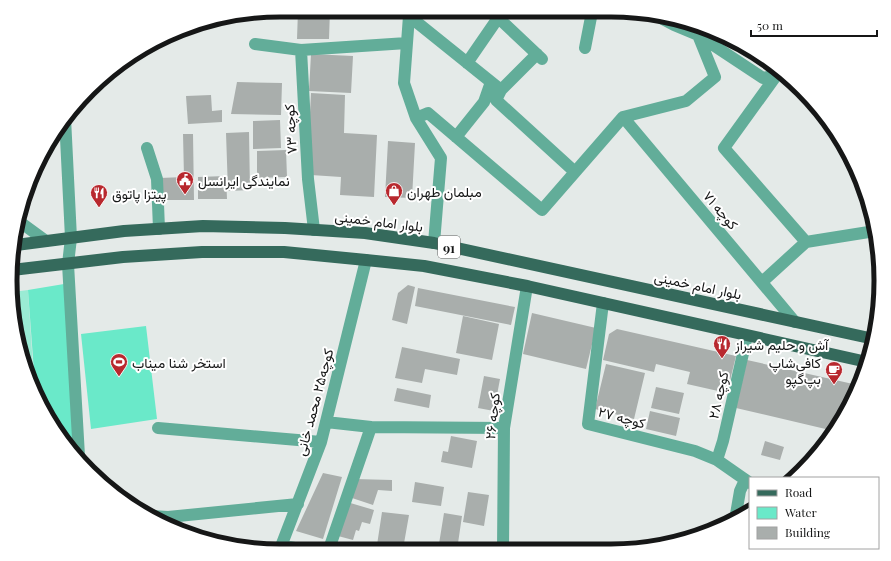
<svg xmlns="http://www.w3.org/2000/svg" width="891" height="561" viewBox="0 0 891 561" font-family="'Playfair Display',Vazirmatn,serif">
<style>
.green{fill:#9aebd4}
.water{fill:#6ae9c9}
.building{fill:#a9aeac}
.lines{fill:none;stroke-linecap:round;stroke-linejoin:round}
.minor{stroke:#62ad99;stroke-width:12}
.major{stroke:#356a5c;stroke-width:12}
.labels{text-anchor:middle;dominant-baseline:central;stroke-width:4;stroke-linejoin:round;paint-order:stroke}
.shield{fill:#fff;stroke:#5c5d5d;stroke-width:1}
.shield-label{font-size:13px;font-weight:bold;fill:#161717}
.street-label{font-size:14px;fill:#161717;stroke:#fff}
.poi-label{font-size:14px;fill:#161717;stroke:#fff;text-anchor:start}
.rim{fill:none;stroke:#161717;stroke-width:5}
</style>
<rect width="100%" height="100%" fill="#e4eae8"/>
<!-- green -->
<path class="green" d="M28,290L34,383L19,351L12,292Z"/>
<!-- water -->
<path class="water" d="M64,284L74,450L56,431L35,386L28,290Z
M146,326L157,419L91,429L81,334Z"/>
<!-- building -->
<path class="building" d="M298,10H330L329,39H297Z
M311,54L353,56L351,93L309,91Z
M237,82L282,83L281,115L231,114Z
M311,93L345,95L344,133L377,135L374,197L340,195L341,177L311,175L309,132Z
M211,95L212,111L222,110V122L188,124L186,96Z
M280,120L281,148L253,149V121Z
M249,132L250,190L228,191L226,133Z
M183,134H193L194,200H160V178L184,177Z
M388,141L415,143L412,198L385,197Z
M286,150L287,177L257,178V151Z
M226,176L227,199H198V177Z
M408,285L415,287L407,324L392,320L398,293Z
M418,288L515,307L511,325L415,306Z
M12,293H17L18,306L14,307Z
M532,313L596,328L586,369L523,354Z
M463,316L499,324L492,360L456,353Z
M617,329L736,356L727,393L687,384L690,372L656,364L654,372L603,360L609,334Z
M402,347L460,359L457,375L425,369L422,383L395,378Z
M747,360L853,384L852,388L857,389L853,400L834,431L736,408Z
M606,364L645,373L634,419L595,409Z
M484,376L500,379L494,411L478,408Z
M656,387L684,393L679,414L651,408Z
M397,388L431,395L429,408L394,401Z
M650,411L680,418L676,436L646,429Z
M451,436L477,441L472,468L441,462L443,451L448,452Z
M765,441L784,447L780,460L761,455Z
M323,473L342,477L323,539L296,531Z
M354,479L392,480V491L378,490L373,505L349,497Z
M415,482L444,487L441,506L412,502Z
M468,492L489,495L484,526L463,522Z
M347,502L374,510L370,524L362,522L359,531L356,530L353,540L338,536Z
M382,512L409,515L403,549L377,545Z
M444,513L462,516L457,550H438Z"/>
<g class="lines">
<!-- minor -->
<path class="minor" d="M407,11L409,16L404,83L416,118L441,158L434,243
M491,11L542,59
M655,15L674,25L698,35L763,78L784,74
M409,16L501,90L496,100L575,172
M255,44L301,50L407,43
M585,48L592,12
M301,50L308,179L314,230
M467,63L498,18
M776,76L724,148L806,242
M501,90L537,54
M623,117L795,322
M65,118L71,238L68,264L79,456
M416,118L428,113L542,210L623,117L686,101L715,77L698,35
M456,137L484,102L491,82
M147,148L157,179L159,229
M20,222L46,241
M762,282L806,242L875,231
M603,303L588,424L695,451L717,460L750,483
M326,422L371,427L329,549
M371,427L504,428
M158,428L321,442
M717,460L723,441L747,336
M152,516L168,517L298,504
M735,520L740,491L745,480
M282,546L301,549
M280,549L321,442L366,260
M503,550L504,428L527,286"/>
<!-- major -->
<path class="major" d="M16,245L124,231L203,226L285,228L365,233L434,243L874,339
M12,270L123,257L202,252H284L366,260L424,266L527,286L867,362"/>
</g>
<!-- icons -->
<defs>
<symbol id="civic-pin" viewBox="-11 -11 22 30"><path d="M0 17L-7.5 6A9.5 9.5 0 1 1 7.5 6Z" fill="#b8282e" stroke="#fff"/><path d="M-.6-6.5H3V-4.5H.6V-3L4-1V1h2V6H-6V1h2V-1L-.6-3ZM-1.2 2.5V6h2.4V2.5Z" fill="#fff"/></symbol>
<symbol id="shop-pin" viewBox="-11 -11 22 30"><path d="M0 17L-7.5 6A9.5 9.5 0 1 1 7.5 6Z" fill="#b8282e" stroke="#fff"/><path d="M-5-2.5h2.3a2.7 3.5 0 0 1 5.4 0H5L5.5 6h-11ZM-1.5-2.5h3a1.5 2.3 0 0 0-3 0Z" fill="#fff"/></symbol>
<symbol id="restaurant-pin" viewBox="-11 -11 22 30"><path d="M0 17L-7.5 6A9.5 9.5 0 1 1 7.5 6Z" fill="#b8282e" stroke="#fff"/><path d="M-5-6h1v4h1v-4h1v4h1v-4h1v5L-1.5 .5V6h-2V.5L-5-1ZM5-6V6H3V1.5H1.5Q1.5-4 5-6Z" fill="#fff"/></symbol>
<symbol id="stadium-pin" viewBox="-11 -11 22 30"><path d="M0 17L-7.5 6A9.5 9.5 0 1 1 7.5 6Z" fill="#b8282e" stroke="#fff"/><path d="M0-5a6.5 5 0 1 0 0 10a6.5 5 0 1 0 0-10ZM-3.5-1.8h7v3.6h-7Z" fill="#fff"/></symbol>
<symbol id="cafe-pin" viewBox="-11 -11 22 30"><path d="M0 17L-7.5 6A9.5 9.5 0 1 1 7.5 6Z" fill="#b8282e" stroke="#fff"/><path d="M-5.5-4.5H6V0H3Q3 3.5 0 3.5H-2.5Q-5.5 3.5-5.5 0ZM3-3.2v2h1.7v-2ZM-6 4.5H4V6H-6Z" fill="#fff"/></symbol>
</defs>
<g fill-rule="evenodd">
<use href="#civic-pin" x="175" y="170" width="20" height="27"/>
<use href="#shop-pin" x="384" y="181" width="20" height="27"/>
<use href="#restaurant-pin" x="89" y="183" width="20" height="27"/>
<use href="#restaurant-pin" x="712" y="334" width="20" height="27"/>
<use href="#stadium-pin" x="109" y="352" width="20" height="27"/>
<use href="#cafe-pin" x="824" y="360" width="20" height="27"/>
</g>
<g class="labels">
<!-- shield labels -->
<rect class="shield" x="438" y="236" width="22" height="22" rx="3"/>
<g class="shield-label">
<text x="449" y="247">91</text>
</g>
<!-- street labels -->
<g class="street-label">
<text transform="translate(290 129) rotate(-93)">کوچه ۷۳</text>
<text transform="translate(721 210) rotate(50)">کوچه ۷۱</text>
<text transform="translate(379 221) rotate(7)">بلوار امام خمینی</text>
<text transform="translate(698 285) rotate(12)">بلوار امام خمینی</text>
<text transform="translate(718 395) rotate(-77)">کوچه ۲۸</text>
<text transform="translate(314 402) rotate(-75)">کوچه۲۵ محمد خانی</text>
<text transform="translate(492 416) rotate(-84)">کوچه ۲۶</text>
<text transform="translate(622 417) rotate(15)">کوچه ۲۷</text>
</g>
<!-- poi labels -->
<g class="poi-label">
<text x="198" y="180">نمایندگی ایرانسل</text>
<text x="407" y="191">مبلمان طهران</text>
<text x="112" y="193">پیتزا پاتوق</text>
<text x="735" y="344">آش و حلیم شیراز</text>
<text x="132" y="362">استخر شنا میناب</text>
<text x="821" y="362" text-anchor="end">کافی‌شاپ<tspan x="821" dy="16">بپ‌گپو</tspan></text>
</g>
</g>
<!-- crop -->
<path d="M0 0H891V561H0ZM280 17H611A263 263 0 0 1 874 280V281A263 263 0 0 1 611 544H280A263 263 0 0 1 17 281V280A263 263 0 0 1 280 17Z" fill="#fff" fill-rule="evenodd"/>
<path class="rim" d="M280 17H611A263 263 0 0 1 874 280V281A263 263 0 0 1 611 544H280A263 263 0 0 1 17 281V280A263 263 0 0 1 280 17Z"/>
<!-- legend -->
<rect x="749" y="477" width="130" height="72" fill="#ffffff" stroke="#a2a2a2"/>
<rect x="757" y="490" width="20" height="6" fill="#356a5c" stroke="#a2a2a2"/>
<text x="785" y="497" font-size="12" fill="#161717">Road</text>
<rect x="757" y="507" width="20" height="12" fill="#6ae9c9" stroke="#a2a2a2"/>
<text x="785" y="517" font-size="12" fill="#161717">Water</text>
<rect x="757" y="527" width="20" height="12" fill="#a9aeac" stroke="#a2a2a2"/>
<text x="785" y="537" font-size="12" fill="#161717">Building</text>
<!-- scale -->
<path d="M751 30v6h126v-6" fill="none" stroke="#161717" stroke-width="2"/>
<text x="757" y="30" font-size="12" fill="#161717" stroke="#ffffff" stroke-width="3" paint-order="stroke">50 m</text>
</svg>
